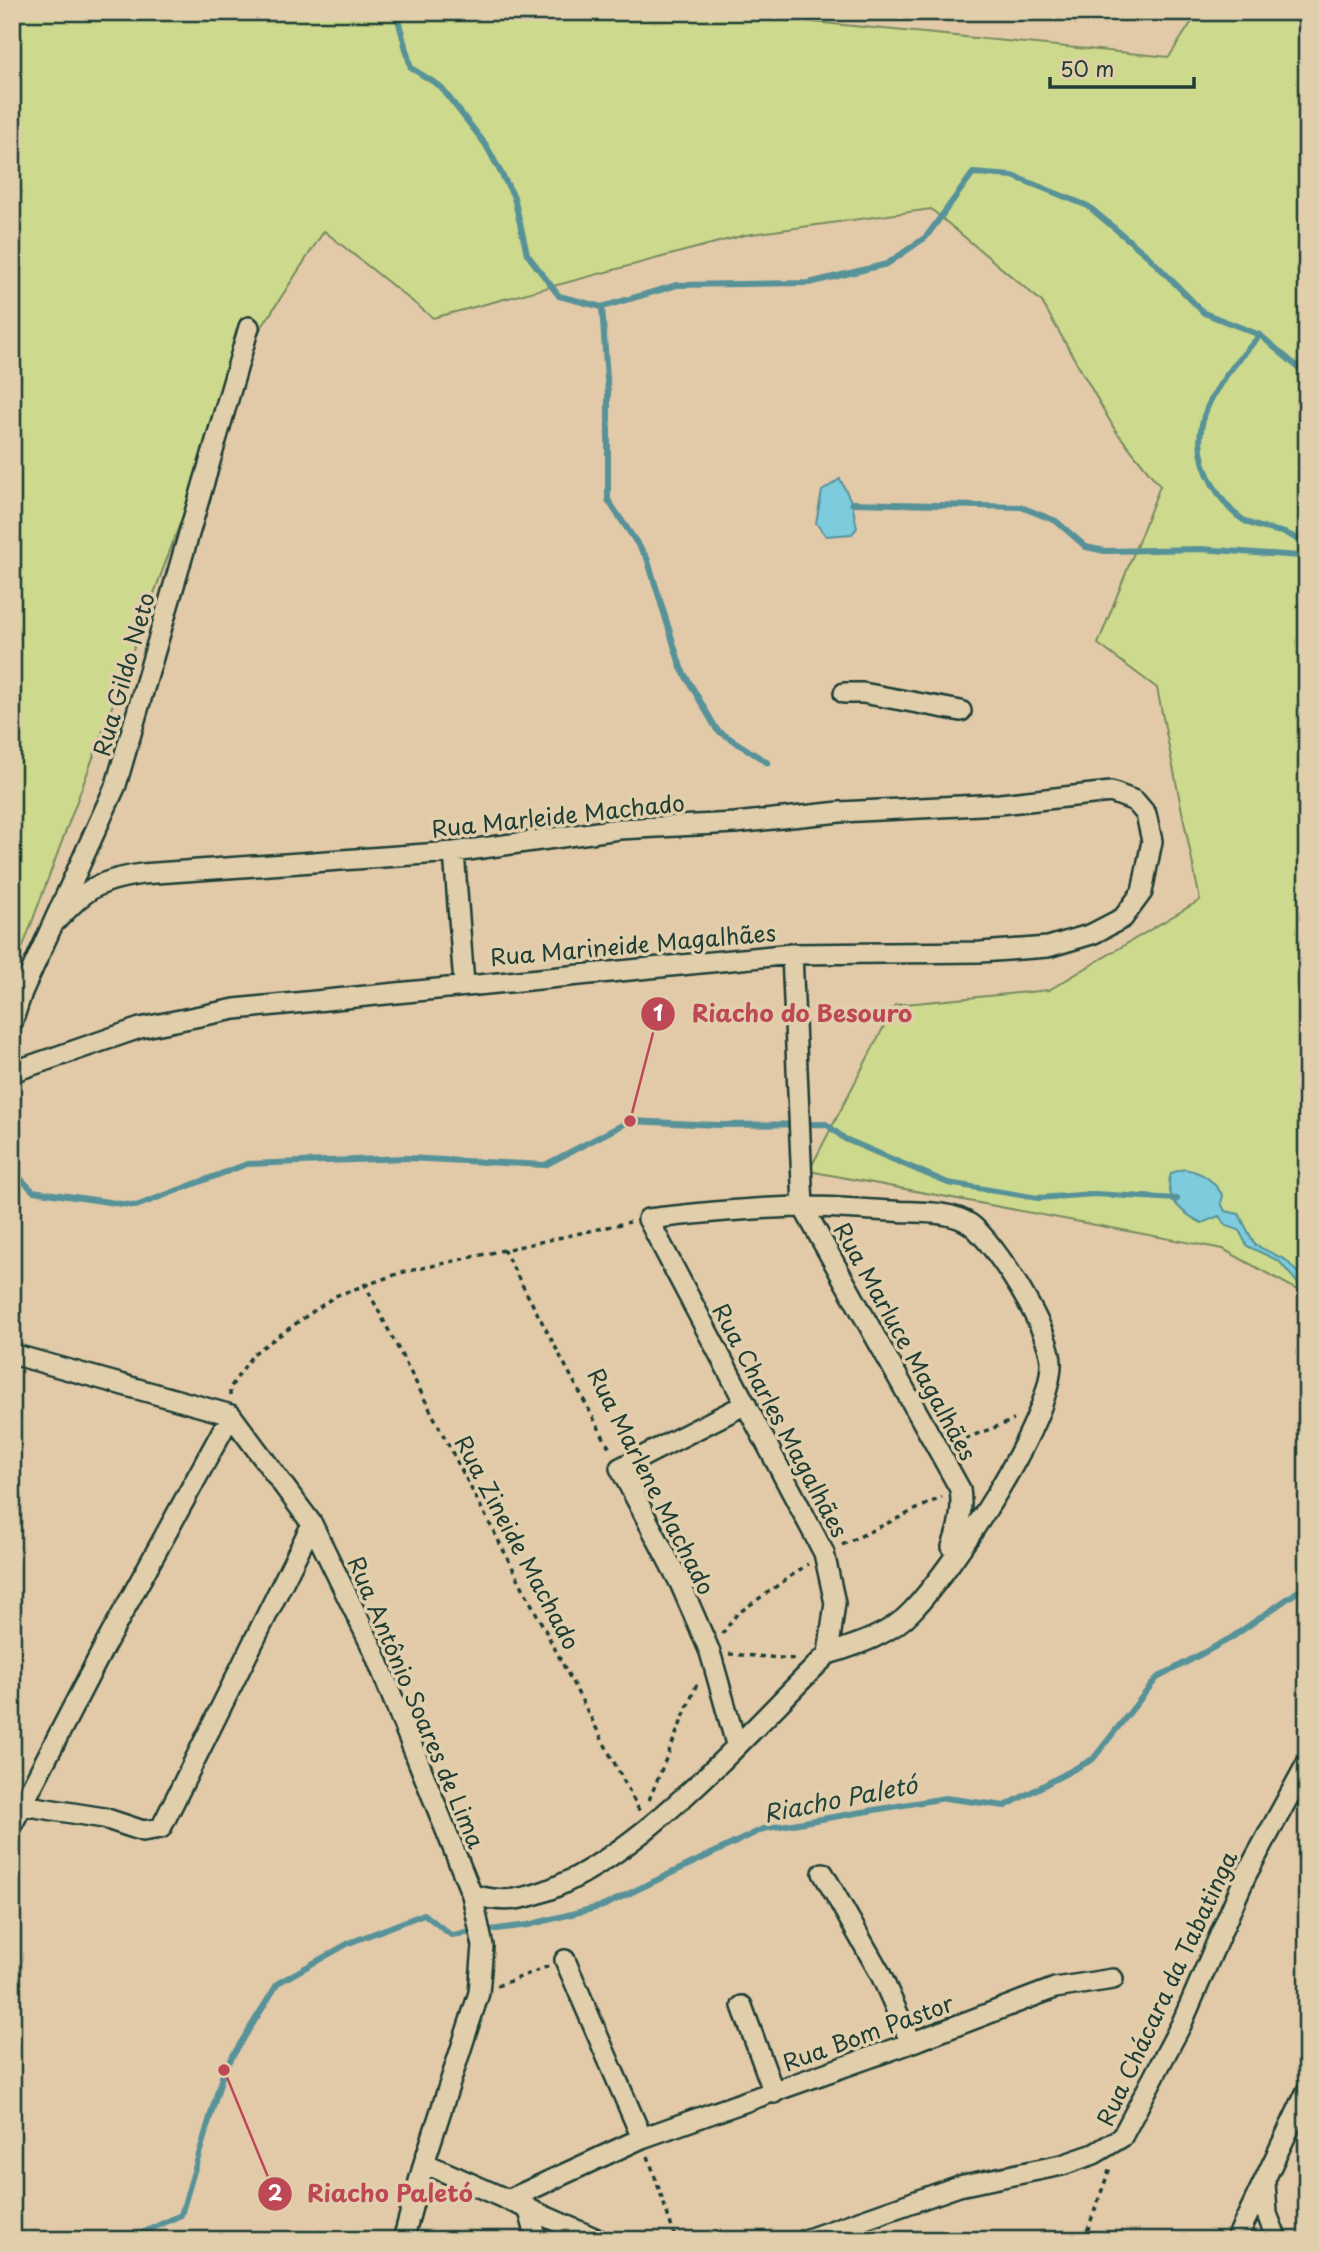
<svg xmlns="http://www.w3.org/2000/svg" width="1319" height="2252" viewBox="0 0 1319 2252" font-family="'Playpen Sans',sans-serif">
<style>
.green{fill:#cdd98c;stroke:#768b60;stroke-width:2}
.water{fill:#7ecbdd;stroke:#589299;stroke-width:2}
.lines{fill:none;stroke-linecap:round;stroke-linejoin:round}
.stream{stroke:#589299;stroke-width:6}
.minor-casing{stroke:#1f3d34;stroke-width:24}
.path{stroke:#1f3d34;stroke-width:3.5;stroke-dasharray:5 5;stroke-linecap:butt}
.minor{stroke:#e1cfac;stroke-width:19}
.labels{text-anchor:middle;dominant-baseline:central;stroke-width:7;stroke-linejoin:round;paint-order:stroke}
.street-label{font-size:23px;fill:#1f3d34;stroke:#e1cfac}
.water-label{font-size:24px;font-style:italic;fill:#24443c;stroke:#e1cfac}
.leader{fill:none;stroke:#bf4857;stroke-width:2.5}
.callout-dot{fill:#bf4857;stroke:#e1cfac;stroke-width:2.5}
.mark-label{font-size:21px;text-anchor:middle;font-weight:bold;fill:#fff}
.callout-label{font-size:24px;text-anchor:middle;font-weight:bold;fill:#bf4857;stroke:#e1cfac;stroke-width:7;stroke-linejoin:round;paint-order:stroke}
</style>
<rect width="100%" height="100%" fill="#e2caa8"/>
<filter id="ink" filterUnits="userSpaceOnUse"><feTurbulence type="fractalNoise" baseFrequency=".0143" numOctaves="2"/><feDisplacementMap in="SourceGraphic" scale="14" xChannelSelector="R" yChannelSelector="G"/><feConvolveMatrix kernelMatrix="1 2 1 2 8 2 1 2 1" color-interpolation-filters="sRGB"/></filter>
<g filter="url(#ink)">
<!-- green -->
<path class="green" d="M12,12H800L803,21L1169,57L1198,12H1307V1291L1301,1292L1223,1249L809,1171L895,1005L1049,990L1200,900L1157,688L1098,644L1160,486L1115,430L1042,302L931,209L745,235L433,318L324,231L241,359L12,976Z"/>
<!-- water -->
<path class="water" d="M840,479L852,503L857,528L852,534L826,536L816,523L822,491Z
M1184,1169C1203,1172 1213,1180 1223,1196L1221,1203L1225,1211L1239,1214L1255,1245L1286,1260L1307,1283V1294L1279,1261L1247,1246L1239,1230L1226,1226L1219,1216L1202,1223C1181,1213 1163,1198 1171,1173Z"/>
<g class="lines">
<!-- stream -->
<path class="stream" d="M396,12L411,68L440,86L486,145L514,197L527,254L559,296L602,307L677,285L809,283L887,264L926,237L973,173L1013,176L1088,206L1149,257L1204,313L1260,335L1307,375
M602,307L608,393V500L647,558L681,668L717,730L768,763
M852,503L1021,507L1056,521L1086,547L1105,551L1201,549L1299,556L1306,549C1288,526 1273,534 1249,523C1233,516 1222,500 1213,485C1178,424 1221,380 1260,335
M12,1170L33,1191L136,1206L247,1164L406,1158L545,1165L630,1121L718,1125L826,1124L845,1139L948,1183L1038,1198L1095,1194L1177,1199
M127,2240L181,2215L224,2070L278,1983L349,1943L424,1914L451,1935L528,1925L603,1906L763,1829L945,1798L1005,1806L1093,1759L1157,1678L1231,1638L1307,1585"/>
<defs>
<path id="minor" d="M1078,12H1102
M844,693H863L961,711
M454,852L464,984
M792,954L803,1207L960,1489C963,1510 959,1527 952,1547
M12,1023L22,992L116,785L249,327
M12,1072L140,1028L235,1009L792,954L981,952L1048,947L1092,934L1123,918L1142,892L1152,841L1146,814L1135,801L1111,792L1000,804L840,812L735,823L619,829L454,852L142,874C94,881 86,890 53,924
M12,1354L231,1415L312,1524L373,1649L472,1895L483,1946L479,1993L424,2163L403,2240
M736,1744L710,1652L680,1583L620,1468L746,1404
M22,1805L104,1818L143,1831L161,1828L312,1524
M12,1825L105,1645L231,1415
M823,1873L880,1973L911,2043
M472,1895C486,1898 500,1901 515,1899C621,1883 751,1728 828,1654C857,1645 891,1634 912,1611C954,1566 1050,1424 1051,1364C1052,1333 995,1242 970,1224C950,1210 916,1213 892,1211C862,1210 832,1206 802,1207C751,1208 699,1213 648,1219L824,1553L835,1603L828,1654
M565,1960L642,2138
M742,2006L774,2093
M424,2163L599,2240
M1265,2182L1267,2214L1277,2240
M510,2199L642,2138L911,2043L1055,1988L1113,1979
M528,2207L537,2240
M805,2240L959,2186L1062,2165L1094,2154L1122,2137L1181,2025L1246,1875L1307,1763
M1236,2240L1307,2091"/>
</defs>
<!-- minor casing -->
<use href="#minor" class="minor-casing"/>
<!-- path -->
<path class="path" d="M503,1249L611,1451
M364,1283L640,1812
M230,1396V1388L253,1354L335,1296L400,1273L630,1222
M956,1442L1014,1420
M842,1545L942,1497
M722,1634L737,1614L808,1564
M729,1654L795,1659
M649,1800L698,1681
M497,1986L549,1966
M648,2156L676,2240
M1084,2240L1111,2165"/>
<!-- minor -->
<use href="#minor" class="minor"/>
</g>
</g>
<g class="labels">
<!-- street labels -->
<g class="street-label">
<text transform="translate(123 674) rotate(-74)">Rua Gildo Neto</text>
<text transform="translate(558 815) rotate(-6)">Rua Marleide Machado</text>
<text transform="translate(633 944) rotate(-5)">Rua Marineide Magalhães</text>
<text transform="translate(906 1341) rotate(61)">Rua Marluce Magalhães</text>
<text transform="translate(781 1420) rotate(62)">Rua Charles Magalhães</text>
<text transform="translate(652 1481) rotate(63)">Rua Marlene Machado</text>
<text transform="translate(518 1542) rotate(62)">Rua Zineide Machado</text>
<text transform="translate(417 1702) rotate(67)">Rua Antônio Soares de Lima</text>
<text transform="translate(1166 1988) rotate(-65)">Rua Chácara da Tabatinga</text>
<text transform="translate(868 2032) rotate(-20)">Rua Bom Pastor</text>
</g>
<!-- water labels -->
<g class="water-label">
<text transform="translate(840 1798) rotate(-11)">Riacho Paletó</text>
</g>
</g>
<!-- callouts -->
<path class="leader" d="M630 1121L658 1014M224 2070L275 2194"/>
<g class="callout-dot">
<circle cx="630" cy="1121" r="7"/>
<circle cx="224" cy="2070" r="7"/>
<circle cx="658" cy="1014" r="18"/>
<circle cx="275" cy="2194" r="18"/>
</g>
<g class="mark-label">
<text x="658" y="1021">1</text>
<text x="275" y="2201">2</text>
</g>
<g class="callout-label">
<text x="802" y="1022">Riacho do Besouro</text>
<text x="390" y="2202">Riacho Paletó</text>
</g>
<!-- margin -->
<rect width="1319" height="2252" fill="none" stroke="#e1cfac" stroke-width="42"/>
<rect x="21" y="21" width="1277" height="2210" fill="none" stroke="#1f3d34" stroke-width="2.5" filter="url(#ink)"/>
<!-- scale -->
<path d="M1050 77v10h144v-10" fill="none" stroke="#1f3d34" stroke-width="3.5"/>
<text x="1060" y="77" font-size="21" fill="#1f3d34" stroke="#e1cfac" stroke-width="5" paint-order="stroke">50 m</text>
</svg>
